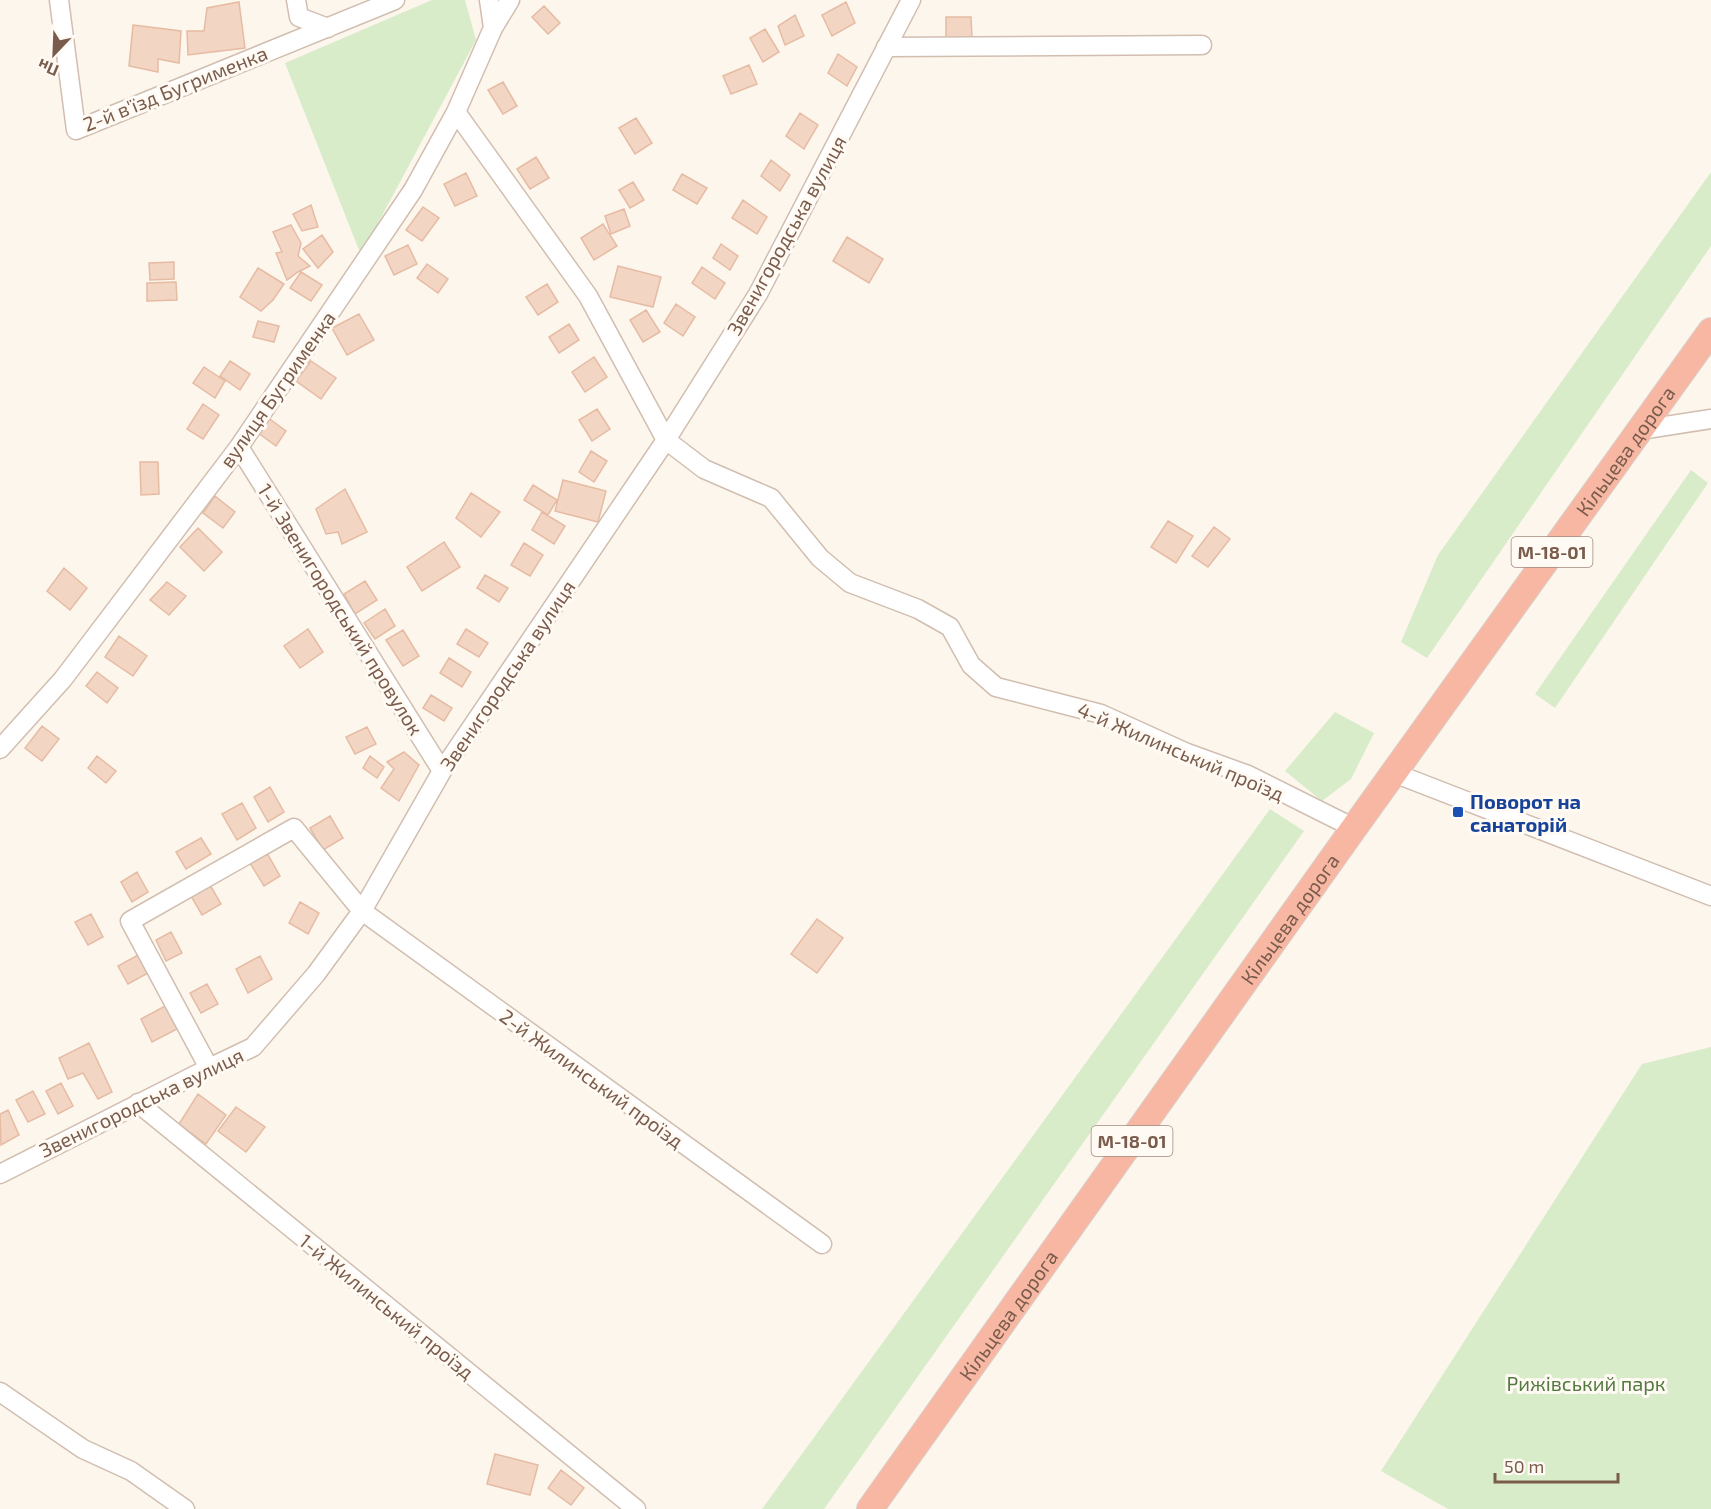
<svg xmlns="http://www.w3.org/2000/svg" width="1711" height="1509" viewBox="0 0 1711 1509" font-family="'Exo 2',sans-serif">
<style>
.green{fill:#d8ecc9}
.building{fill:#f3d5c3;stroke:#e6bba3;stroke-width:1.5}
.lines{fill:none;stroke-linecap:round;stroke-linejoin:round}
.minor-casing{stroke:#d1beb0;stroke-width:21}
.highway-casing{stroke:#dad1cd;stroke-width:28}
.minor{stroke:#fff;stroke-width:18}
.highway{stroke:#f7b7a3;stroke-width:26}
.transit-dot{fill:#1a4fb4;stroke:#fffaf3;stroke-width:2}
.labels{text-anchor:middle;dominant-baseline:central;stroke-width:6;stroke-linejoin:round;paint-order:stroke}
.shield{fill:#fffaf3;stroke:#a28b7f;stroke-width:1.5}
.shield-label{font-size:18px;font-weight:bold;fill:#7a5c4d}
.street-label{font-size:20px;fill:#7a5c4d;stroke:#fffaf3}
.transit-label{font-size:20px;font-weight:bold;fill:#164399;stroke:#fffaf3;text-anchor:start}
.park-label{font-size:20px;fill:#537a41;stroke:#fffaf3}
</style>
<rect width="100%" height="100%" fill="#fdf6ec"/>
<!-- green -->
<path class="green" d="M432,0H465L476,40L361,255L285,63Z
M1711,172V246L1427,658L1401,642L1438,555Z
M1691,470L1708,483L1555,708L1535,694Z
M1335,712L1374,733L1351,779L1322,801L1285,771Z
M1270,809L1304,831L824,1509H762Z
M1711,1047V1509H1448L1381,1471L1642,1064Z"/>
<!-- building -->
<path class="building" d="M239,2L245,48L188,55L187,31H204L207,8Z
M846,2L855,23L832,36L822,15Z
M544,6L560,23L548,34L532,17Z
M795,15L804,36L785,45L778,26Z
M946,17H971L972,39H946Z
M133,25L181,31L179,63L158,59V72L129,66Z
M765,29L779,52L763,62L750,38Z
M838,54L857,67L847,86L828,73Z
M749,65L757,84L731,94L723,76Z
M503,82L517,106L503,114L488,90Z
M800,113L818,125L804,149L786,136Z
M636,118L652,143L635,154L619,128Z
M536,157L549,178L530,189L517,169Z
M771,160L790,175L780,191L761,176Z
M466,173L477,196L455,206L444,184Z
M682,174L707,188L697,204L673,190Z
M633,182L644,200L630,208L619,190Z
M743,200L767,217L757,234L732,218Z
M311,205L318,227L302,231L293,214Z
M423,207L439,218L422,241L406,230Z
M624,209L630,226L611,234L605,216Z
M603,224L617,246L594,260L581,238Z
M291,225L301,243L298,256L310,266L298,272L287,280L276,253L282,252L273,232Z
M322,235L333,252L318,268L303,249Z
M847,237L883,259L869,283L833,261Z
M721,244L738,256L730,270L713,258Z
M408,245L417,264L394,275L385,256Z
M174,262V279L150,280L149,263Z
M427,264L448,279L438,293L417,278Z
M618,266L661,277L653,307L610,297Z
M702,267L725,283L715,299L692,283Z
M258,268L284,284L273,300L261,311L240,297Z
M301,272L322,285L311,301L290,288Z
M176,282L177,300L147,301V283Z
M547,284L558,302L538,315L526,297Z
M676,304L695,317L683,336L664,323Z
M646,310L660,332L643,342L630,320Z
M359,314L374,340L347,355L332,328Z
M258,321L279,326L274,342L253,337Z
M569,324L579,340L559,353L549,337Z
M594,357L607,377L585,392L572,372Z
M230,361L250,374L240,390L220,376Z
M311,361L336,378L321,399L296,381Z
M204,367L225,381L215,398L193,383Z
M203,404L219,415L203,439L187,429Z
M597,409L610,429L592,441L579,420Z
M267,417L286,431L276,446L257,432Z
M591,451L607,461L594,482L579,472Z
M140,462H158L159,494L141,495Z
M563,480L606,491L598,522L555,511Z
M533,485L557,500L548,515L524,500Z
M345,489L367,532L342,544L338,532L326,534L316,509Z
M471,493L500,512L481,537L456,518Z
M215,496L235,512L223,528L203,513Z
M542,512L565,526L554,544L532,530Z
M1168,521L1193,536L1176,563L1151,547Z
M1214,527L1230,539L1208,567L1192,556Z
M198,528L222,552L204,571L180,547Z
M444,542L460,567L422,591L407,567Z
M524,543L543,555L530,576L511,565Z
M64,568L87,588L70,610L47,591Z
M485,575L508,588L499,602L477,588Z
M365,581L377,600L355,614L344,594Z
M167,582L186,596L169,615L150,600Z
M385,609L395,626L375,639L364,623Z
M308,629L323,652L300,668L284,646Z
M466,629L488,643L479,657L457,644Z
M403,630L419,656L403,666L386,640Z
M119,636L147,656L133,676L105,657Z
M449,658L471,672L462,687L440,673Z
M97,672L118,688L107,703L86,686Z
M431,695L452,708L444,721L423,708Z
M42,726L59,739L42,761L25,748Z
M367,727L376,744L355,754L346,737Z
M404,752L419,765L399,801L381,788L394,769L387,762Z
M97,756L116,771L106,783L88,768Z
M370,756L384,767L377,778L363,768Z
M270,787L284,812L268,822L254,797Z
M242,803L256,828L237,840L222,814Z
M330,816L343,838L323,850L310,828Z
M201,838L211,854L186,869L176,852Z
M267,853L280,876L264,886L250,863Z
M137,872L148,892L132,902L121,882Z
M210,885L221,904L202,915L191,896Z
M300,902L319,913L308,934L289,923Z
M91,914L103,937L88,945L75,922Z
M817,919L843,938L817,973L791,954Z
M171,932L182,953L166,961L156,940Z
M138,955L148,973L128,984L118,966Z
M260,956L272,979L248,993L236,969Z
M207,984L218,1004L201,1013L190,993Z
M167,1005L179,1028L152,1042L141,1019Z
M89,1043L112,1092L98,1099L83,1073L68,1079L59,1058Z
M61,1083L73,1106L58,1114L46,1091Z
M33,1091L45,1114L28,1122L16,1100Z
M198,1094L226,1115L206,1144L179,1124Z
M236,1107L265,1127L246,1152L218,1131Z
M8,1110L19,1135L1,1145L0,1114Z
M495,1454L538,1465L530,1495L487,1484Z
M561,1470L584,1488L571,1505L548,1488Z"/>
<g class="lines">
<defs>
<path id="minor" d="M59,0L76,130L395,0
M296,0L299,17L328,28
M489,0L493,28
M886,47L1202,45
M456,112L588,296L666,440L704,469L771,498L820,558L850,583L918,609L950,627L971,665L996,687L1101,714L1187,753L1248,775L1354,828
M1640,430L1711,419
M239,447L442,771
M0,749L63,679L239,447L413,190L456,112L493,28L510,0
M1394,773L1711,896
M209,1068L130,921L294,828L362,911L822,1244
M138,1103L636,1509
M0,1174L209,1068L253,1047L316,974L362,911L442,771L666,440L758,294L911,0
M0,1392L83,1449L131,1471L185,1509"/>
<g id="highway">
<path id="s1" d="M870,1509L1354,828L1711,331"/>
</g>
</defs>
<!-- minor casing -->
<use href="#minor" class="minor-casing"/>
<!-- highway casing -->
<use href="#highway" class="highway-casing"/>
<!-- minor -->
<use href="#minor" class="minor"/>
<!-- highway -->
<use href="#highway" class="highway"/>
</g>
<!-- markers -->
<rect class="transit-dot" x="1452" y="806" width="12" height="12" rx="3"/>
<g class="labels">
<!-- shield labels -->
<g class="shield">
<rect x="1511.5" y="537" width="81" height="30" rx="4.5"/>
<rect x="1091.5" y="1126" width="81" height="30" rx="4.5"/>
</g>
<g class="shield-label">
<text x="1552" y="552">М-18-01</text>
<text x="1132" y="1141">М-18-01</text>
</g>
<!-- street labels -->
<g class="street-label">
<text transform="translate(175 88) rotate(-22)">2-й в'їзд Бугрименка</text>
<text transform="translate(786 235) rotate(-61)">Звенигородська вулиця</text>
<text transform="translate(277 389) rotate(-55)">вулиця Бугрименка</text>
<text stroke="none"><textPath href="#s1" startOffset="1300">Кільцева дорога</textPath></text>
<text transform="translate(341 609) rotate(58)">1-й Звенигородський провулок</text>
<text transform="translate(507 675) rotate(-56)">Звенигородська вулиця</text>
<text transform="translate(1181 751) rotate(23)">4-й Жилинський проїзд</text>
<text stroke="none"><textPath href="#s1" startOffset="724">Кільцева дорога</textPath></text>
<text transform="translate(592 1078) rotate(36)">2-й Жилинський проїзд</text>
<text transform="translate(141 1102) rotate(-26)">Звенигородська вулиця</text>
<text transform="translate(387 1306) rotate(39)">1-й Жилинський проїзд</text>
<text stroke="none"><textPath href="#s1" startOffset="238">Кільцева дорога</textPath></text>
</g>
<!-- transit labels -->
<g class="transit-label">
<text x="1470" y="801">Поворот на<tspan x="1470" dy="23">санаторій</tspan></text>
</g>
<!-- park labels -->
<g class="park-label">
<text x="1586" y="1383">Рижівський парк</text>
</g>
</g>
<!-- north arrow -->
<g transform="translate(54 54) rotate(203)" stroke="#fffaf3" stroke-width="4.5" paint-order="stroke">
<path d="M0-4.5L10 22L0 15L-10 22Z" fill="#7a5c4d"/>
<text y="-9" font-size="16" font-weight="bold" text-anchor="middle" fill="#7a5c4d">Пн</text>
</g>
<!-- scale -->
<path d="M1495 1473v9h123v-9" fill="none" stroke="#7a5c4d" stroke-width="3"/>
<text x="1504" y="1473" font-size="18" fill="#7a5c4d" stroke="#fffaf3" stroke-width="4.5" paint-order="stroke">50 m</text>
</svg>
